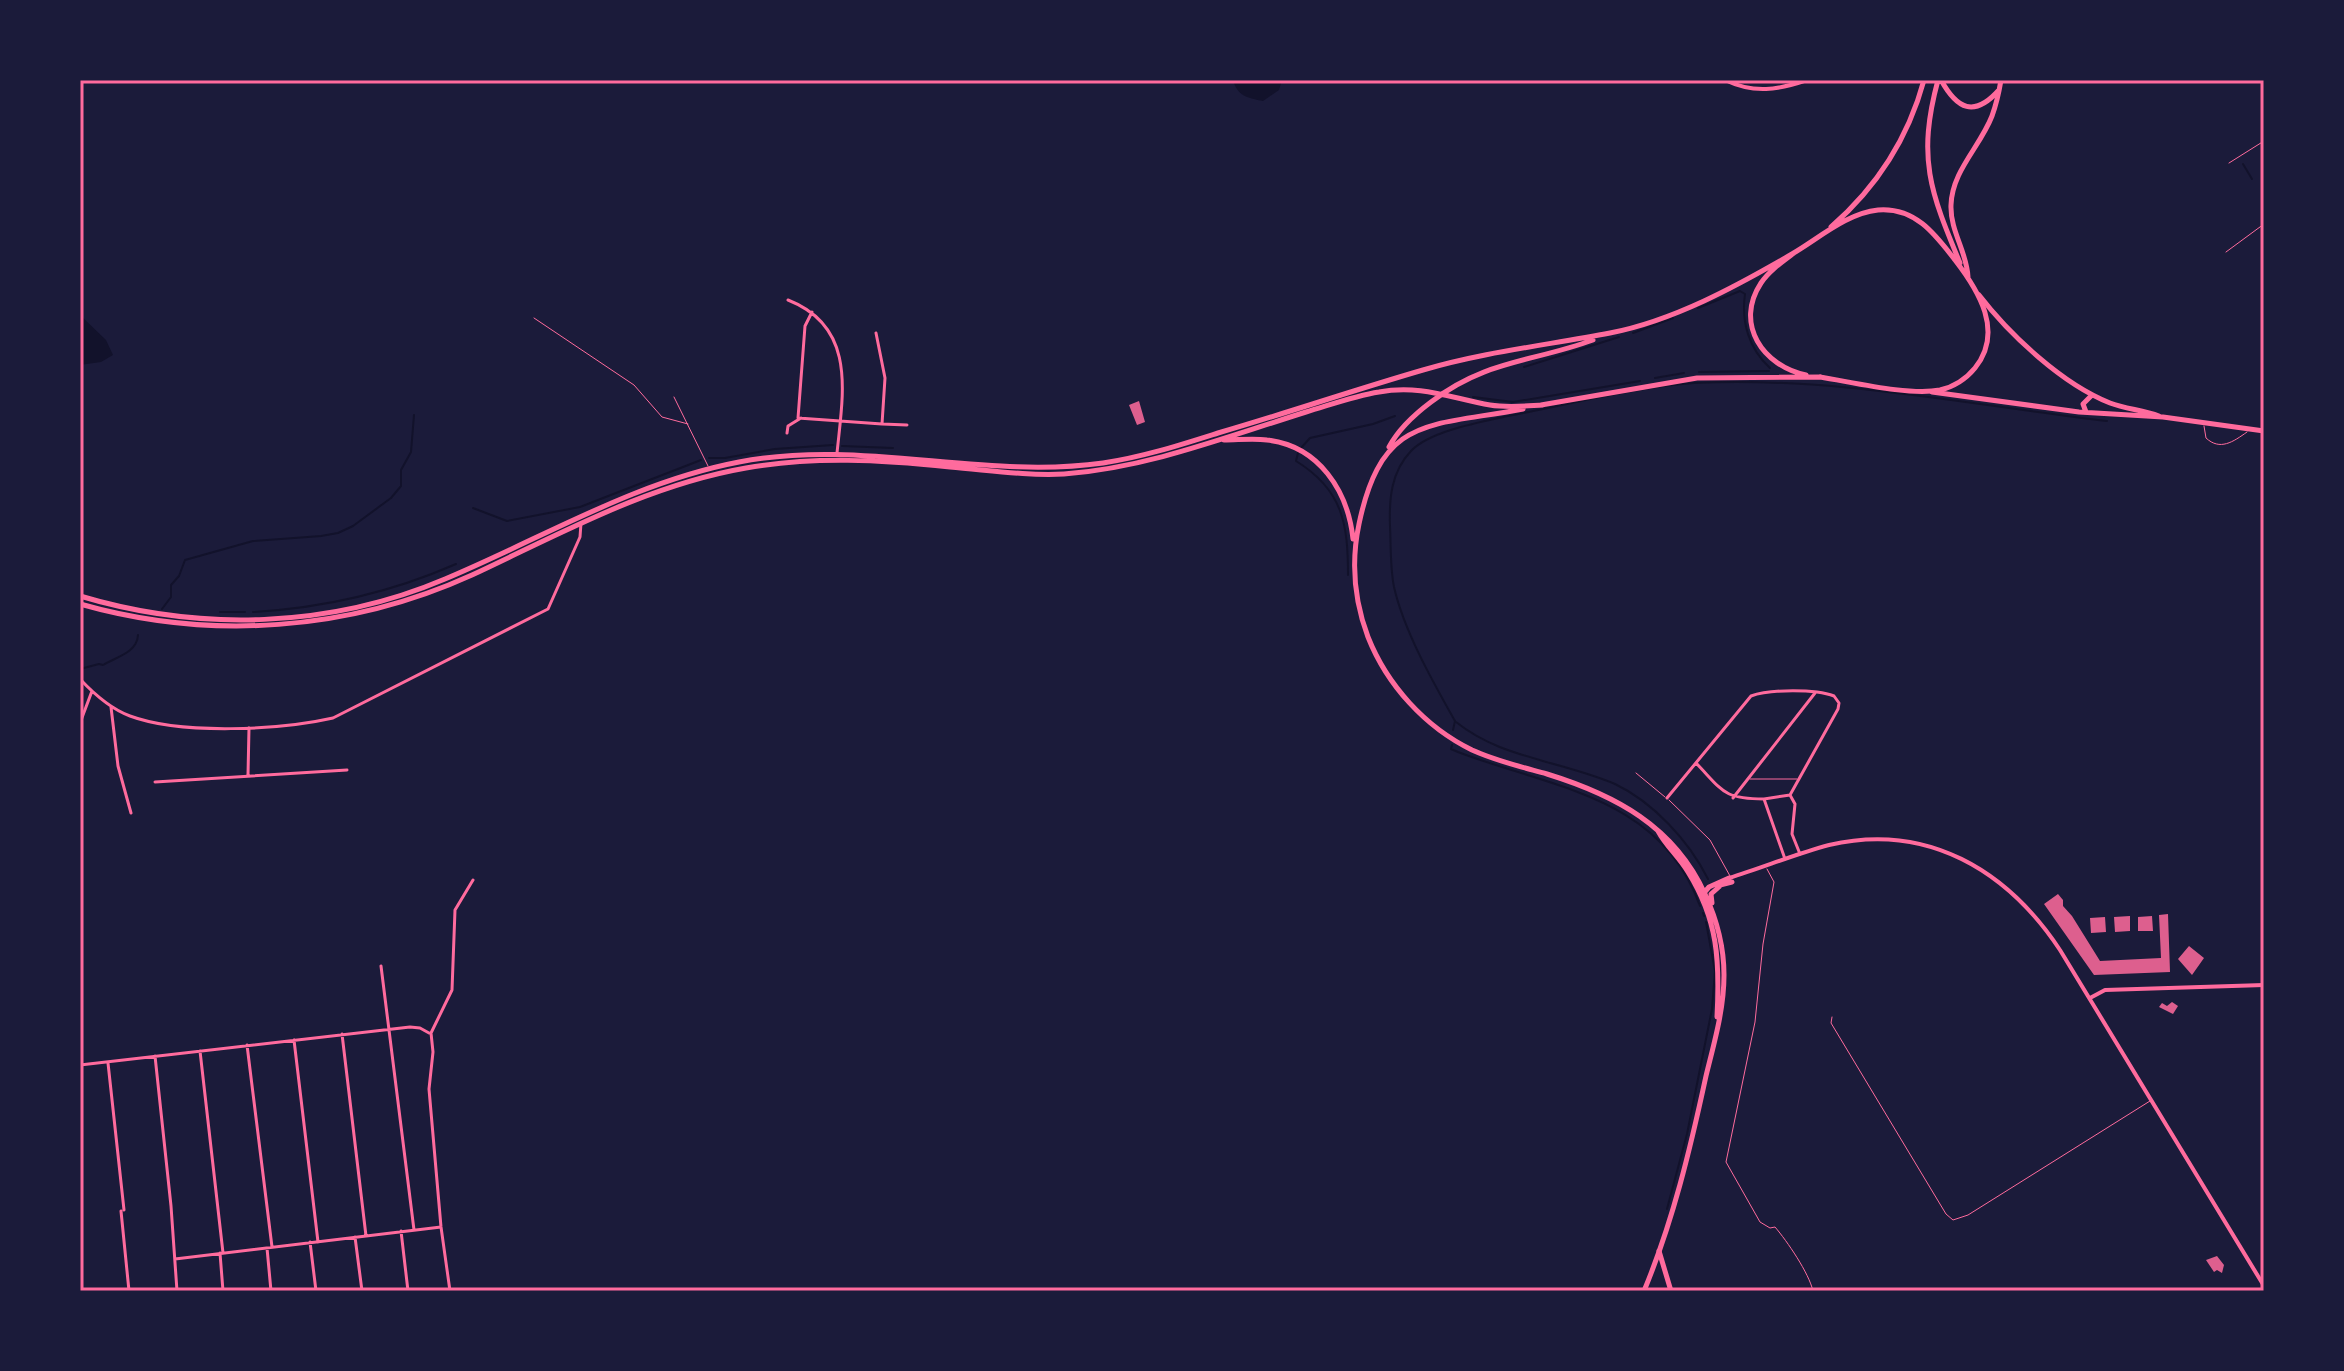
<svg xmlns="http://www.w3.org/2000/svg" width="2344" height="1371" viewBox="0 0 2344 1371" font-family="'PT Sans',sans-serif">
<style>
.water{fill:#12122b}
.lines{fill:none;stroke-linecap:round;stroke-linejoin:round}
.stream{stroke:#12122b;stroke-width:2}
.building{fill:#dd5f8e}
.service{stroke:#ff6b9d;stroke-width:1}
.minor{stroke:#ff6b9d;stroke-width:3}
.tertiary{stroke:#ff6b9d;stroke-width:4}
.secondary{stroke:#ff6b9d;stroke-width:4}
.primary{stroke:#ff6b9d;stroke-width:5}
.trunk{stroke:#ff6b9d;stroke-width:5}
.neatline{fill:none;stroke:#ff6b9d;stroke-width:3}
</style>
<rect width="100%" height="100%" fill="#1b1b3a"/>
<!-- water -->
<path class="water" d="M1233,80H1282L1279,90L1263,101C1248,98 1237,96 1233,80Z
M80,315L106,340L113,355L101,362L80,365Z"/>
<g class="lines">
<!-- stream -->
<path class="stream" d="M2243,164L2252,179
M1698,308L1740,291L1745,294C1741,322 1749,349 1770,368
M1633,333L1673,318
M1524,367L1619,337
M1699,372L1769,371
M1655,378L1684,373
M1473,397L1513,402L1640,381
M842,446L893,448
M1301,448L1310,438L1373,424L1395,416
M1298,453L1296,461C1343,490 1348,524 1348,575
M709,458H725L775,449L833,445
M473,508L507,521L580,507L701,460
M162,609L171,597V585L179,576L185,560L253,541L321,536L338,533L353,526L391,498L401,486V470L411,452L414,415
M220,612H245
M253,612C323,608 392,592 456,564
M80,669L99,664L103,665C116,657 137,653 138,635
M1456,722C1485,745 1515,753 1550,763C1572,769 1594,775 1615,784C1653,802 1689,841 1708,879
M1453,730L1455,721C1433,682 1404,631 1394,587C1390,567 1391,546 1390,526C1389,499 1391,472 1411,451C1430,431 1481,422 1508,416C1567,405 1636,387 1694,383C1832,376 1970,405 2107,421
M1452,745L1451,749L1458,752C1552,788 1661,796 1700,906
M1703,913L1704,916
M1667,1209L1687,1134L1712,1009L1715,971L1706,922"/>
</g>
<!-- building -->
<path class="building" d="M1139,401L1145,422L1137,425L1129,405Z
M2058,894L2063,900V906L2072,916L2100,961L2161,958L2159,915L2168,914L2170,972L2094,975L2044,904Z
M2130,916V931L2115,932L2114,917Z
M2152,916L2153,931H2138V917Z
M2105,917L2106,932L2091,933L2090,918Z
M2189,946L2204,958L2192,975L2178,959Z
M2172,1002L2178,1006L2173,1014L2159,1007L2162,1003L2167,1006Z
M2217,1256L2224,1265L2222,1273L2217,1270L2214,1272L2206,1260Z"/>
<g class="lines">
<!-- service -->
<path class="service" d="M2229,163L2264,141
M2226,252L2264,224
M534,318L634,385L662,417L688,424
M674,397L708,466
M2204,426L2206,438C2220,451 2233,442 2247,432
M1636,773L1665,797
M1750,779H1797
M1669,800L1710,840L1730,876
M1767,869L1774,882L1763,944L1755,1022L1726,1162L1760,1222L1770,1228L1775,1227C1787,1241 1809,1273 1813,1291
M1832,1017L1831,1023L1946,1214L1953,1220L1968,1215L2150,1101"/>
<!-- minor -->
<path class="minor" d="M788,300C857,327 843,393 837,453
M812,312L805,326L798,418L882,424L885,378L876,333
M882,424L907,425
M787,433L788,426L801,418
M80,679C94,694 111,709 130,716C181,735 280,730 333,718L548,609L580,537L581,523
M111,707L118,766L131,813
M80,723L92,691
M1696,763C1723,791 1723,799 1764,799L1785,859
M248,775L249,728
M155,782L347,770
M1790,795L1795,804L1792,834L1800,854
M1667,798L1751,696C1770,689 1816,689 1834,696L1839,703L1838,709L1790,795L1764,799
M1733,798L1815,693
M381,966L414,1230
M342,1034L366,1236
M294,1040L318,1242
M247,1045L272,1247
M200,1051L223,1253
M155,1056L171,1206L177,1291
M108,1063L124,1210
M80,1065L410,1027L420,1028L429,1033
M121,1211L129,1291
M401,1231L408,1291
M355,1237L362,1291
M310,1242L316,1291
M267,1248L271,1291
M220,1253L223,1291
M175,1259L441,1227
M450,1291L441,1227L429,1089L433,1052L431,1033L452,990L455,910L473,880"/>
<!-- tertiary -->
<path class="tertiary" d="M1725,80C1754,94 1778,90 1807,80"/>
<!-- secondary -->
<path class="secondary" d="M1729,878C1762,868 1795,854 1829,845C1927,822 2007,870 2060,950L2264,1286
M2090,998L2105,990L2264,985"/>
<!-- primary -->
<path class="primary" d="M1979,295C2010,335 2062,384 2110,403C2126,409 2143,410 2159,416
M1932,392L2079,412L2163,417L2264,431
M2086,412L2083,404L2092,395
M1659,1251L1671,1291"/>
<!-- trunk -->
<path class="trunk" d="M1938,80C1917,158 1930,191 1960,263
M1941,80C1957,109 1974,118 1999,90
M1831,227C1877,187 1908,139 1924,80
M1794,253C1782,262 1769,271 1761,283C1734,324 1763,366 1806,375
M1968,277C1967,252 1950,231 1951,205C1952,171 1980,147 1992,116C1996,105 1999,92 2001,80
M1610,333C1673,321 1737,286 1792,254C1818,239 1847,213 1878,210C1915,207 1935,234 1955,260C1979,291 2004,332 1975,368C1966,379 1953,387 1940,390C1909,396 1852,382 1820,377
M1541,405L1697,378L1821,377
M1523,409C1430,427 1382,414 1359,524C1351,562 1354,600 1368,637C1387,685 1425,727 1472,750C1496,761 1522,767 1547,774C1615,795 1674,826 1705,894C1717,920 1724,947 1724,975C1724,1010 1714,1043 1706,1076C1690,1150 1673,1221 1644,1291
M1224,440C1238,440 1253,438 1267,440C1319,446 1348,491 1353,539
M1389,447C1398,430 1415,414 1431,402C1485,360 1533,362 1593,340
M80,596C200,632 330,628 445,579C543,538 634,482 739,462C861,438 982,480 1103,463C1143,457 1180,445 1218,433C1287,413 1354,390 1423,370C1484,352 1548,345 1610,333
M80,604C210,641 349,631 472,575C562,533 648,485 746,468C814,456 882,460 950,467C988,470 1026,476 1064,474C1147,468 1226,437 1306,412C1330,405 1354,396 1379,392C1419,384 1451,398 1490,405C1508,408 1525,406 1543,405
M1658,831C1666,846 1679,857 1688,872C1718,920 1720,961 1717,1017
M1720,885L1732,882
M1703,894L1709,887L1729,878
M1712,903L1711,894L1720,886"/>
</g>
<!-- border -->
<rect width="2344" height="1371" fill="none" stroke="#1b1b3a" stroke-width="164"/>
<rect x="82" y="82" width="2180" height="1207" class="neatline"/>
</svg>
